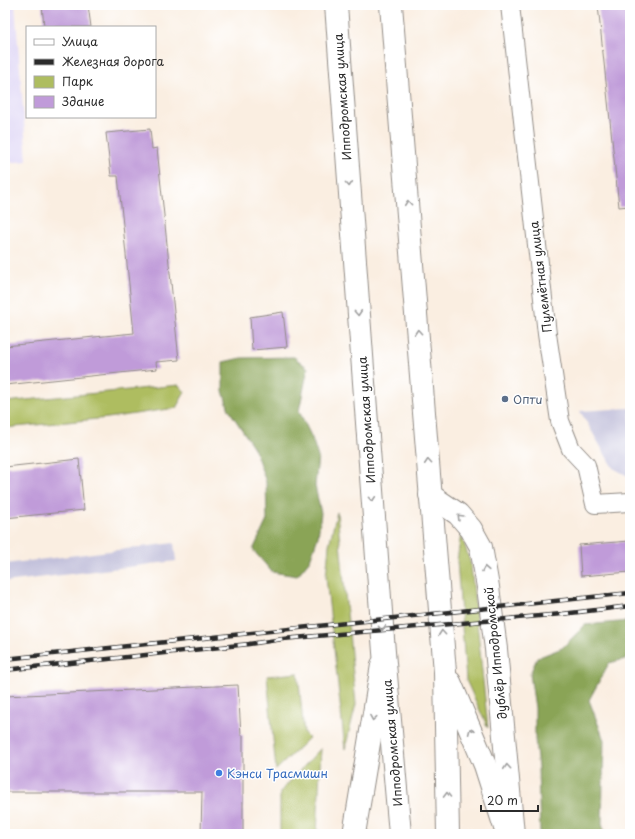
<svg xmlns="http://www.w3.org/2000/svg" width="635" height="839" viewBox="0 0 635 839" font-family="'Playpen Sans',sans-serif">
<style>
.built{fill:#ded5f5}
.industrial{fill:#c3c1db}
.green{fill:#aebd60;stroke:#6c7446}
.forest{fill:#8aa456;stroke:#5a6840}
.building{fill:#c09bd9}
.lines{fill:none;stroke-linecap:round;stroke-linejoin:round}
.minor-casing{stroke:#928c86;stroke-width:20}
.tertiary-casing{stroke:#928c86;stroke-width:24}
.trunk-casing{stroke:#928c86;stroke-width:24}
.minor{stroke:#fff;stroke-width:18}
.tertiary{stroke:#fff;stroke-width:22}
.trunk{stroke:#fff;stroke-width:22}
.rail-casing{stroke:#2b2b2b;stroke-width:4.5}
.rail{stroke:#fff;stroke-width:3;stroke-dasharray:9;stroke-linecap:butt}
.oneway{stroke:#a0a0a0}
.service-dot{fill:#5c6f8a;stroke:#fff;stroke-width:1.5}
.shop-dot{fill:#3f7fe0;stroke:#fff;stroke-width:1.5}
.labels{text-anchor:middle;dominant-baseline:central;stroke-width:3;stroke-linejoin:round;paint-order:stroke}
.street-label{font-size:12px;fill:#2b2b2b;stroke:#fff}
.service-label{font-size:12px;fill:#4e5e75;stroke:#fff;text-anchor:start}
.shop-label{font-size:12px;fill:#366cbe;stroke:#fff;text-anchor:start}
</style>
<rect width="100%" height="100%" fill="#fff"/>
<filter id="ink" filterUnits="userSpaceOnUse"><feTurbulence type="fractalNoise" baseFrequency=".025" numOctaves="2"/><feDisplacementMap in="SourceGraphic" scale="8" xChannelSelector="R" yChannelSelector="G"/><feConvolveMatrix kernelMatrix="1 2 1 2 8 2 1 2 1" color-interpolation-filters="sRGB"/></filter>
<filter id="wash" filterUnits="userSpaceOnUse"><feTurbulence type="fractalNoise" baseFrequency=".012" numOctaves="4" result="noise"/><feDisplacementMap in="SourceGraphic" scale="16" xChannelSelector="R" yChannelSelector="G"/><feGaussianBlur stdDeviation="0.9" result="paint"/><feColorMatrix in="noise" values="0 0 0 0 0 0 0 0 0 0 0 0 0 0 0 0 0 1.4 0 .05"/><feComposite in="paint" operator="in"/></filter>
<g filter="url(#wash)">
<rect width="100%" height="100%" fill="#faeee1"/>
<!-- built -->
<path class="built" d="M5,5H15L27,161L5,163Z"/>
<!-- industrial -->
<path class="industrial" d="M630,408V477L613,468L580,411Z
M174,543L176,561L5,582V564Z"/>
<!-- green -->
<path class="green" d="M179,385L185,392L176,408L108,418L5,428V402Z
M337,512L356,704L345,749L326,577L329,545Z
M461,533L471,565L488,728L466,680L457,561Z
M298,673L304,733L309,738L276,770L267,676Z
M321,748L317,834H280V792Z"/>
<!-- forest -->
<path class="forest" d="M294,357L308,368L299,411L312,438L318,457L315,486L321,513L318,537L310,560L297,576L272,572L253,550L267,520L266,482L254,448L229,410L223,391V362L241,358Z
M630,621V658L609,663L589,700L604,740L602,824L605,834H540L538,769L535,739V708L530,674L537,658L562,648L585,625Z"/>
<g id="blocks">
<!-- building -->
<path class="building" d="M42,5H88L91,27H44Z
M598,5H630V206L619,207Z
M150,129L152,149L157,148L179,360L156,362L157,369L5,385V346L134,333L118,176H111L106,133Z
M283,312L287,347L252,350L250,317Z
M79,459L84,510L5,518V467Z
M630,541V572L581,576L579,545Z
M238,685L241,735H243V834H201L202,792H5V696Z"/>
</g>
</g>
<g filter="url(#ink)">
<use href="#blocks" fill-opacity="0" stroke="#928c86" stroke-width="1"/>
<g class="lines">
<defs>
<path id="minor" d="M510,5L547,334L560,421L571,449L586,465L595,504L630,502"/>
<path id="tertiary" d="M430,495L458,514L471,529L481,547L488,587L496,649L513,834
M354,834L382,665"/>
<path id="trunk" d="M336,5L384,652L400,834
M391,5L445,672L448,834
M450,682L485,765L507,834"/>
</defs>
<!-- minor casing -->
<use href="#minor" class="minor-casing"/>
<!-- tertiary casing -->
<use href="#tertiary" class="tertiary-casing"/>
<!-- trunk casing -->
<use href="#trunk" class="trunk-casing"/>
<!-- minor -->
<use href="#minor" class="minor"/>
<!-- tertiary -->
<use href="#tertiary" class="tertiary"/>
<!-- trunk -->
<use href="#trunk" class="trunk"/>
<defs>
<path id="rail" d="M5,659L630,593
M5,670L249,644L283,639L562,614L630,606"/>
</defs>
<!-- rail casing -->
<use href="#rail" class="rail-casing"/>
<!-- rail -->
<use href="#rail" class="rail"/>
</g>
<!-- one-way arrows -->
<defs><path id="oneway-chevron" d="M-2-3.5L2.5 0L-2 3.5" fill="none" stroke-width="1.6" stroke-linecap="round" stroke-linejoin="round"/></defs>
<g class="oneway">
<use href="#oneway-chevron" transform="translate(349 184) rotate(86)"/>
<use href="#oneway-chevron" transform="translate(408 203) rotate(-95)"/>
<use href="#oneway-chevron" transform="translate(358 313) rotate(86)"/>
<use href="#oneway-chevron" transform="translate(418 332) rotate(-94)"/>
<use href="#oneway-chevron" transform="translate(428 462) rotate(-94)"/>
<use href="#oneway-chevron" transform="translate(372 499) rotate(86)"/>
<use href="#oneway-chevron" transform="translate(460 517) rotate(-135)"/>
<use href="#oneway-chevron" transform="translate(485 569) rotate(-100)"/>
<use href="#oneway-chevron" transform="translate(382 628) rotate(86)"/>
<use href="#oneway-chevron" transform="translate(442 633) rotate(-95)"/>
<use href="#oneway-chevron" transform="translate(373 718) rotate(99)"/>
<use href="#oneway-chevron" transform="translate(471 731) rotate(-113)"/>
<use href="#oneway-chevron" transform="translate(507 767) rotate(-95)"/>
<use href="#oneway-chevron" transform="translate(447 795) rotate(-91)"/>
</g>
</g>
<!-- markers -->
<circle class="service-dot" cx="505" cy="399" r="4"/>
<circle class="shop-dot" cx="219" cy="773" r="4"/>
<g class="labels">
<!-- street labels -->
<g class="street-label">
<text transform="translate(342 97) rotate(-94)">Ипподромская улица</text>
<text transform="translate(540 277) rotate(-97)">Пулемётная улица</text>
<text transform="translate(366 420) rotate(-94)">Ипподромская улица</text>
<text transform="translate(495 653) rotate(-96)">дублёр Ипподромской</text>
<text transform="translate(392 743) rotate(-95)">Ипподромская улица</text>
</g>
<!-- service labels -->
<g class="service-label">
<text x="513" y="399">Опти</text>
</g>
<!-- shop labels -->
<g class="shop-label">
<text x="227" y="773">Кэнси Трасмишн</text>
</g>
</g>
<!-- margin -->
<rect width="635" height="839" fill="none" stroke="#fff" stroke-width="20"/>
<!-- legend -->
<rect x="26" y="26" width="130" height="92" fill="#ffffff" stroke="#aaaaaa"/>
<rect x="34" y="39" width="20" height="6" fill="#ffffff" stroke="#aaaaaa"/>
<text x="62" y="46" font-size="12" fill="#2b2b2b">Улица</text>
<rect x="34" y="59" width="20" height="6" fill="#2b2b2b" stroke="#aaaaaa"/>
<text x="62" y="66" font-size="12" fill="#2b2b2b">Железная дорога</text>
<rect x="34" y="76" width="20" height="12" fill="#aebd60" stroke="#aaaaaa"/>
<text x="62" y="86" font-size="12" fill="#2b2b2b">Парк</text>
<rect x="34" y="96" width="20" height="12" fill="#c09bd9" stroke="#aaaaaa"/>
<text x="62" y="106" font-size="12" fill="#2b2b2b">Здание</text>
<!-- scale -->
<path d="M481 805v6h57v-6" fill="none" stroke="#2b2b2b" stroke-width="2"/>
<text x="487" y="805" font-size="12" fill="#2b2b2b" stroke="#ffffff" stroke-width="3" paint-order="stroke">20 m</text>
</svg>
